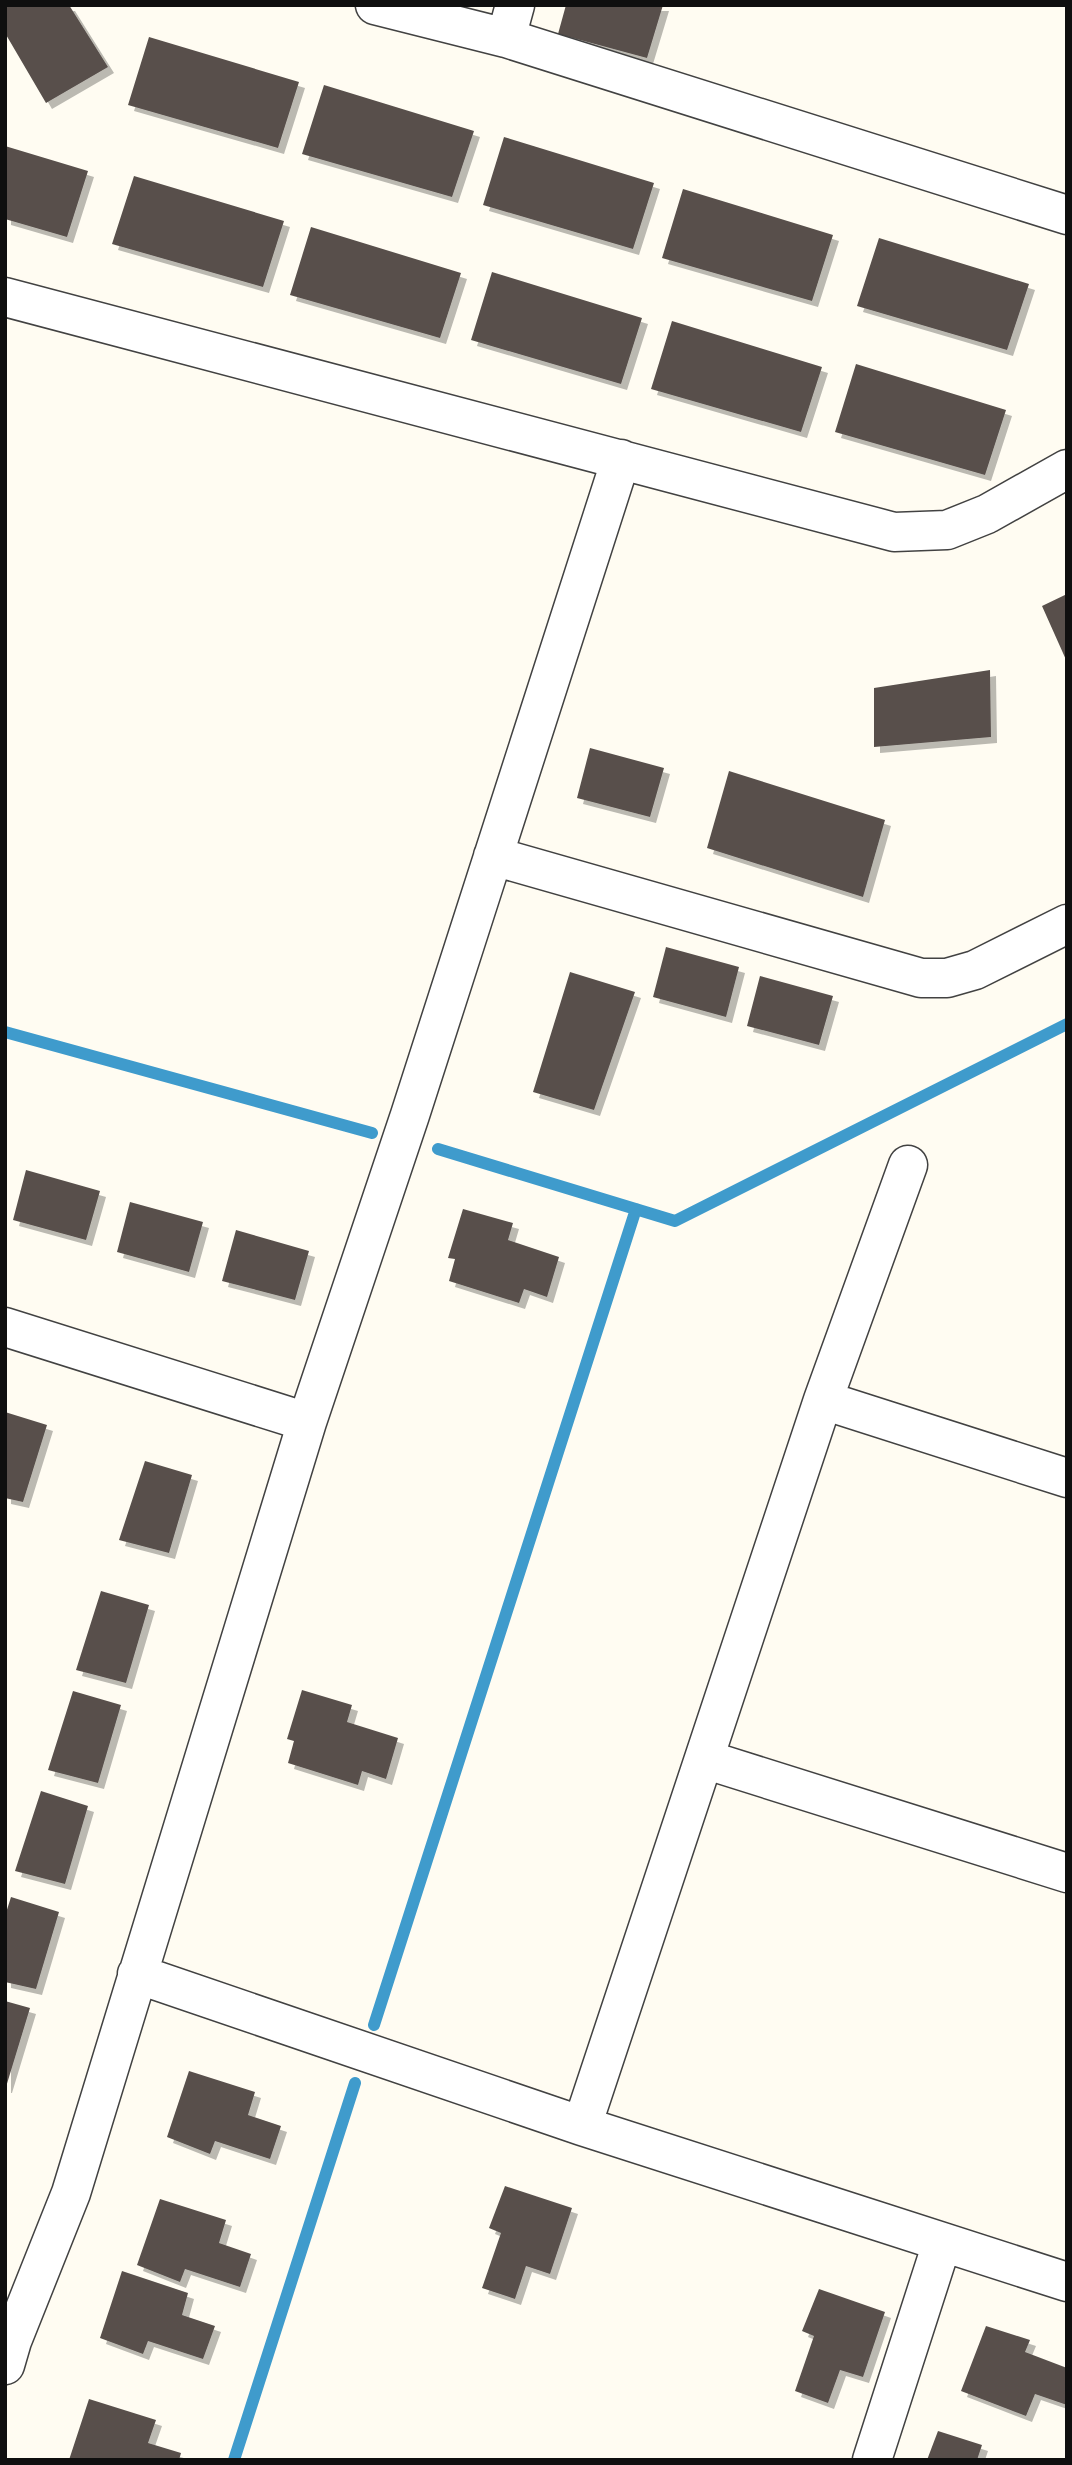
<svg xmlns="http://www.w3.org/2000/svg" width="1072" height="2465" viewBox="0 0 1072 2465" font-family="'PT Serif',serif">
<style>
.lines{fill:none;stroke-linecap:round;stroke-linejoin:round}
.stream{stroke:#3f9bcc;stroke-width:12}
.building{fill:#58504c;filter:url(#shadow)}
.minor-casing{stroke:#424242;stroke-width:41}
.minor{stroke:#fff;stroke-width:38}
</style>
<defs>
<filter id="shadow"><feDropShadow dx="6" dy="6" stdDeviation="0" flood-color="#0004"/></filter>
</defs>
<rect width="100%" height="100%" fill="#fffcf2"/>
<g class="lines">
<!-- stream -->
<path class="stream" d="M5,1032L372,1133
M438,1149L675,1221L1067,1024
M374,2025L636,1209
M234,2460L355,2083"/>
</g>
<!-- building -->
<path class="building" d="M5,5H69L108,67L46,103L5,33Z
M566,5H663L647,58L558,34Z
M149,37L299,82L278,148L128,105Z
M324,85L474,131L452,197L302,154Z
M504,137L654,183L633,249L483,205Z
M5,146L88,171L67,237L5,219Z
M134,176L284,221L263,287L112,244Z
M683,189L833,235L812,301L662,258Z
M311,227L461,273L440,338L290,295Z
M879,238L1029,284L1007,350L857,306Z
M492,272L642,318L621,384L471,340Z
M672,321L822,367L801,432L651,389Z
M856,364L1006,410L985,475L835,432Z
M1067,594V662L1042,606Z
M990,670L991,737L874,747V688Z
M590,748L664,768L650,817L577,798Z
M729,771L885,820L863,897L707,848Z
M666,947L739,967L726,1017L653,997Z
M570,972L635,992L594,1110L533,1092Z
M760,976L833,996L819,1045L747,1026Z
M26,1170L100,1191L86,1240L13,1220Z
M130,1202L203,1222L189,1272L117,1252Z
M463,1209L513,1223L508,1240L559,1257L547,1297L524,1289L519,1303L449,1281L455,1259L448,1258Z
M236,1230L309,1251L295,1300L222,1281Z
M5,1412L47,1425L23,1502L5,1498Z
M145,1461L192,1475L169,1553L119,1540Z
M101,1591L149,1605L126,1683L76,1670Z
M302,1690L352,1705L347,1722L398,1738L386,1779L362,1771L358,1785L288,1763L294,1741L287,1739Z
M73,1691L121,1705L98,1783L48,1770Z
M41,1791L88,1806L65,1884L15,1871Z
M11,1897L59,1912L36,1989L5,1982V1916Z
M5,2001L30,2008L6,2087H5Z
M189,2071L255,2092L248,2115L281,2126L270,2159L215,2141L210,2154L167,2137Z
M505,2186L572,2208L550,2274L526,2266L515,2299L482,2288L501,2233L489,2228Z
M160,2199L226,2220L219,2243L251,2254L240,2287L185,2269L180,2282L137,2265Z
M122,2271L188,2293L182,2315L215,2326L203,2359L148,2341L143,2354L100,2338Z
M819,2289L885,2312L863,2377L840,2370L828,2403L795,2391L814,2336L802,2331Z
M986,2326L1030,2340L1025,2352L1067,2368V2405L1035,2394L1026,2416L961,2391Z
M89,2399L156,2420L148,2443L181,2453L179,2460H69Z
M938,2431L982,2445L977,2460H927Z"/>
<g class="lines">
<defs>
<path id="minor" d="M375,5L506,38L1067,215
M506,38L515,5
M5,297L894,532L947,530L987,514L1067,469
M493,856L921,978H947L975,970L1067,924
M5,1327L307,1422
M823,1400L1067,1478
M704,1759L1067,1873
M137,1974L582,2126L1067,2282
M582,2126L823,1400L908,1165
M5,2365L12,2341L71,2193L307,1422L410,1115L621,459
M872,2460L942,2243"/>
</defs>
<!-- minor casing -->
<use href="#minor" class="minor-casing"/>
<!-- minor -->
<use href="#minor" class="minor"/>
</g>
<!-- border -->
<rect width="1072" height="2465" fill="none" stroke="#0f0f0f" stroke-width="14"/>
</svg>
